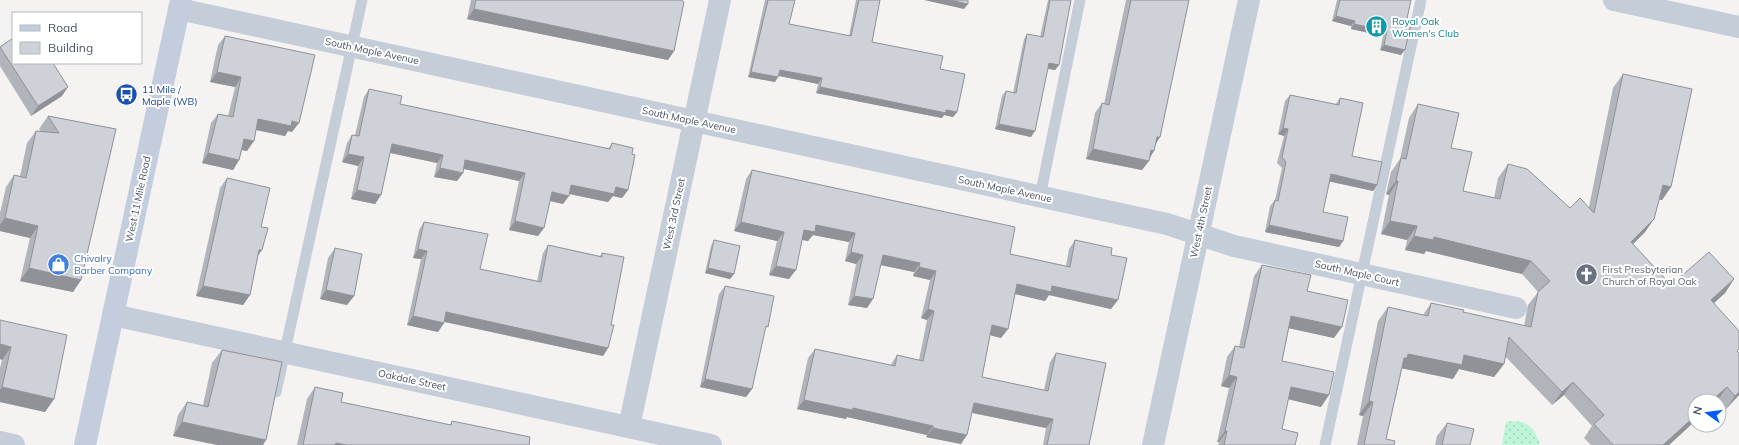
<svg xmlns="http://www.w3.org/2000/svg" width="1739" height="445" viewBox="0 0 1739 445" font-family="Mulish,sans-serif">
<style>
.grass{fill:url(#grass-dots)}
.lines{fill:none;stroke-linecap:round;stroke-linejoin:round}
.service{stroke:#c5cdd8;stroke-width:11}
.minor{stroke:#c5cdd8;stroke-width:22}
.secondary{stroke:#c3cddd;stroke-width:22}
.wall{fill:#b1b4ba}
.shaded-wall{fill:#909297}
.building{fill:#ced1d8;stroke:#909297}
.labels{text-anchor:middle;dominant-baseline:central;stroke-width:4;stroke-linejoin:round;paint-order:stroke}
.culture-label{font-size:10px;fill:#0d838f;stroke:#fff;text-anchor:start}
.street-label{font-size:10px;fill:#475363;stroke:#fff}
.transit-label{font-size:10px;fill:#164399;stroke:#fff;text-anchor:start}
.shop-label{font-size:10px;fill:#366cbe;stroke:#fff;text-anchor:start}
.worship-label{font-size:10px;fill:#5b616d;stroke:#fff;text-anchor:start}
</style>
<defs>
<pattern id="grass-dots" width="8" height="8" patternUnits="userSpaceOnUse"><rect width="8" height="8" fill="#bef5d8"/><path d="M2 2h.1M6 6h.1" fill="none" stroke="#a5d4bc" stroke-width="1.8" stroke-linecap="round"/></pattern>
</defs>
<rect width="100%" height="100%" fill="#f5f3f2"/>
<!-- grass -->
<path class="grass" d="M1511,421C1528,421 1533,427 1540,443L1539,445H1502L1506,422Z"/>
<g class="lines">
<!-- service -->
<path class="service" d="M1040,197L1080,0
M276,392L362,0
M1325,445L1421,0"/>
<!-- minor -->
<path class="minor" d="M1614,0L1739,27
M179,9L1167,224L1234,246L1516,308
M113,315L711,445
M629,427L720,0
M0,442L14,445
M1153,445L1249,0"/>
<!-- secondary -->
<path class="secondary" d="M85,445L181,0"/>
</g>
<!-- wall -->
<path class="wall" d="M471,0H682L674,51L668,60L467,19Z
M765,0H795L789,24L849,36L856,0H880L872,42L940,69L957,112L953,117L944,115L942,118L816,93L818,84L778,76L775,82L748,77Z
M1048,0H1071L1059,65L1055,70L1047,69L1031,137L995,129L1002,96L1006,91L1013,93L1024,39L1027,34L1040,37Z
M1126,0H1189L1160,137L1156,143L1150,158L1142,170L1086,159L1095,113L1102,103L1104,104Z
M1337,0H1411L1406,23L1401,55L1380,50L1383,36L1351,29V26L1332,21Z
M225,36L292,132L288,131L285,136L256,130L247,151L242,150L239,160L233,170L202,163L211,123L218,114L228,116L235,87L210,82L218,45Z
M13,38L62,96L31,116L0,66V47Z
M1623,74L1671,187L1662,200H1659L1654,219L1645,232L1633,244L1671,285L1734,279L1725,293L1714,303L1739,395L1726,409L1719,403V401H1695V421L1669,445H1591L1584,438L1592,426L1564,395L1552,405L1505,356L1504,364L1494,377L1459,369L1453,379L1402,368L1386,439L1394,445H1357L1363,416L1359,415L1378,321L1388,307L1423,315L1431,303L1463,312L1524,326L1528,305L1538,292L1522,274L1426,251L1424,254L1405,250L1407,240L1381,234L1389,195L1386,194L1391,172L1400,159L1409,118L1418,104L1451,148L1463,191L1494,198L1498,178L1508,164L1570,208L1589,207L1613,88Z
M369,89L400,104L608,149L612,143L632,154L628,190L622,198L613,196L608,202L569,194L563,204L550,201L544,228L538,236L509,230L519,181L463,169V173L457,181L434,177L437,163L390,153L381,195L375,204L351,199L358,166L342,162L347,143L352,135H355L364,97Z
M1290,95L1335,105L1340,98L1352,156L1377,185L1373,191L1330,181L1323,212L1343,241L1339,247L1265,232L1270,206L1275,200L1282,168L1277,163L1284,136L1278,134L1285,101Z
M48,116L116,129L81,280L73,292L20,281L30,238L0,231V213L6,187L14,175L20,176L27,143L36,131H41L39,129Z
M752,170L1010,254L1066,266L1069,249L1075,240L1111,255V309L1049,295L1045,301L1015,294L1008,329L1001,338L990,335L982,377L1044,390L1050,362L1056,353L1089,445H1043L1046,428L972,413L961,444L926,437L927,435L847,417L846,419L797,409L808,358L815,349L890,366L897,355L919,360L927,320L921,318L930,280L913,276L914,272L880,265L867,308L848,305L856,264L845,261L849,242L813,235L808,241L802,240L789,279L769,275L777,241L734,231L746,179Z
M227,178L258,256L250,295L243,305L196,296L220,188Z
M424,222L480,269L537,281L543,253L548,245L600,256L602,253L611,325L608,348L603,356L444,322L438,332L407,325L421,259L413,258L419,230Z
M714,240L734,274L730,279L705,273L711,246Z
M335,248L354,296L347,305L320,299L328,258Z
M1262,265L1307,291L1334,338L1289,328L1282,361L1321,407L1288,399L1282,429L1295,445H1218L1219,442H1217L1229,388L1221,386L1227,357L1235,346L1239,347L1254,276Z
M725,286L764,332L752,389L746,397L700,387L719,294Z
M0,320L54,399L45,412L0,402V368L2,360L0,359Z
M222,350L282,362L173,436L178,415L187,402L203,405L212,363Z
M315,387L341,402L450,425L452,421L529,445H297L307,399Z
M1447,423L1470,445H1435L1437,436Z"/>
<!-- shaded-wall -->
<path class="shaded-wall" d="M924,0H950L968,4L964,9Z
M474,9L674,51L668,60L467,19Z
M1336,16L1355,21L1351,26L1332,21Z
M1354,24L1387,31L1383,36L1351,29Z
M1384,45L1405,50L1401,55L1380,50Z
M1049,63L1059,65L1055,70L1045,68Z
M780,70L822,78L818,84L776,75Z
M217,72L241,77L235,87L210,82Z
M751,72L778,77L775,82L748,77Z
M68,87L62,96L31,116L38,106Z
M820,87L946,110L957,112L953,117L944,115L942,118L816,93Z
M258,119L292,121L299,123L292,132L288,131L285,136L252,129Z
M999,124L1035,131L1031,137L995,129Z
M1283,128L1288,129L1284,136L1278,134Z
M1157,137H1160L1154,147Z
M244,139L254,141L247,151L237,149Z
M392,144L443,155L437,163L386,152Z
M1093,149L1151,150L1154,151L1148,161H1149L1142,170L1086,159Z
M208,153L239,160L233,170L202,163Z
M348,154L364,157L358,166L342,162Z
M465,160L525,173L519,181L460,168Z
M440,168L463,173L457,181L434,177Z
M1331,174L1377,185L1373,191L1327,181Z
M1396,181H1398L1389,195L1386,194Z
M571,185L616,187L628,190L622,198L613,196L608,202L565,193Z
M1663,185L1671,187L1662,200L1653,198Z
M357,190L381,195L375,204L351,199Z
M552,192L569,196L563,204L546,200Z
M5,218L38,226L30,238L0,231V225Z
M1654,219L1645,232L1621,256L1631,242Z
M515,221L544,228L538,236L509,230Z
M1390,221L1417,226L1407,240L1381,234Z
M741,222L784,232L777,241L734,231Z
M816,225L855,233L849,242L813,235L808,241L798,239L804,230Z
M1269,225L1343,241L1339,247L1265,232Z
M1414,236L1434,237L1531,261L1522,274L1426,251L1424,254L1405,250Z
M418,249L427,251L421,259L413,258Z
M259,250H262L255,260Z
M851,252L863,255L856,264L845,261Z
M883,255L920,263L914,272L876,264Z
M776,266L796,270L789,279L769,275Z
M919,267L936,271L930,280L913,276Z
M29,268L81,280L73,292L20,281Z
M708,268L734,274L730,279L705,273Z
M1734,279L1725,293L1702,314L1711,300Z
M1017,284L1052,286L1118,300L1111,309L1049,295L1045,301L1011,293Z
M203,286L250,295L243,305L196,296Z
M326,290L354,296L347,305L320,299Z
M854,296L873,299L867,308L848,305Z
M928,309L934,311L927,320L921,318Z
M446,312L608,348L603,356L441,321Z
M413,316L444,323L438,332L407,325Z
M1291,316L1342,327L1334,338L1283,327Z
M992,325L1008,329L1001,338L986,334Z
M0,344L11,347L2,360L0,359Z
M1408,354L1464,355L1504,364L1494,377L1459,369L1453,379L1400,368L1404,358Z
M1229,375L1237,377L1229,388L1221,386Z
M705,379L752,389L746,397L700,387Z
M1573,382L1564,395L1552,405L1562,392Z
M2,387L54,399L45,412L0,402V390Z
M1291,387L1329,395L1321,407L1283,398Z
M1727,387L1717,401H1711Z
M1739,392V395L1726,409L1735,396Z
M804,400L853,408L933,426L927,435L847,417L846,419L797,409Z
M1369,401L1373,402L1363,416L1359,415Z
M974,403L1053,419L1046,428L968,412Z
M1695,416V421L1669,445H1663Z
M182,422L266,440L263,445H217L173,436Z
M933,428L967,435L961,444L926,437Z
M1225,431H1227L1219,442H1217Z
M336,443L347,445H334Z"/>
<!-- building -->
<path class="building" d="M476,0H682V1L684,2L674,51L474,9Z
M768,0H795L789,24L851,36L859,0H880L872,42L943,56L940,69L965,74L957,112L946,110V113L820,87L822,78L780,70L778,77L751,72Z
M950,0H968V4Z
M1050,0H1071L1059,65L1049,63L1035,131L999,124L1006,91L1016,93L1027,34L1043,37Z
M1131,0H1189L1160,137H1157L1154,151L1151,150L1149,161L1093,149L1102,103L1109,105Z
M1340,0H1411L1406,23L1411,24L1405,50L1384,45L1387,31L1354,24L1355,21L1336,16Z
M225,36L315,55L299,123L292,121L291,126L258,119L254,141L244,139L239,160L208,153L218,114L233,117L241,77L217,72Z
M13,38V63H53L68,87L38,106L0,47Z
M1623,74L1692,89L1671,187L1663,185L1654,219L1631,242L1671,285L1709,252L1734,279L1711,300L1739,331V349L1737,351L1739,353V392L1735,396L1727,387L1711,401H1695V416L1663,445H1613L1594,424L1604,415L1573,382L1562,392L1509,337L1504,364L1464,355L1462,365L1408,354L1407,358H1404L1386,439L1395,441L1394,445H1364L1373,402L1369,401L1388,307L1428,316L1431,303L1464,310L1463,312L1531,327L1538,292L1550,281L1531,261L1434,237L1433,240L1414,236L1417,226L1390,221L1398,181H1396L1401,158L1406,159L1418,104L1459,113L1451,148L1472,152L1463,191L1500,199L1508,164L1527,169L1570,208L1580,198L1594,213Z
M369,89L402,96L400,104L610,149L612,143L633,148L632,154L635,155L628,190L616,187L614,194L571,185L569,196L552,192L544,228L515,221L525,173L465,160L463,173L440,168L443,155L392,144L381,195L357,190L364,157L348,154L352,135L359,136Z
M1290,95L1339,105L1340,98L1363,103L1352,156L1382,162L1377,185L1331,174L1323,212L1348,217L1343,241L1269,225L1275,200L1278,201L1286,162L1282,157L1288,129L1283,128Z
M48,116L116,129L81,280L29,268L38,226L5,218L14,175L26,178L36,131L59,133Z
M752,170L1015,227L1010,254L1070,267L1075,240L1112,248L1111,255L1127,258L1118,300L1052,286L1051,292L1017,284L1008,329L992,325L982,377L1048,391L1056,353L1106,363L1089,445H1047L1053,419L974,403L967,435L933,428V426L853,408L852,410L804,400L815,349L895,366L897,355L923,361L934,311L928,309L936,271L919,267L920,263L883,255L873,299L854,296L863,255L851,252L855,233L816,225L815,232L804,230L796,270L776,266L784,232L741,222Z
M227,178L270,188L261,227L268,228L262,250H259L250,295L203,286Z
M424,222L488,234L480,269L541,282L548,245L602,257V253L624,257L611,325H614L608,348L446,312L444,323L413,316L427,251L418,249Z
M714,240L740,246L734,274L708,268Z
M335,248L362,254L354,296L326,290Z
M1262,265L1311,275L1307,291L1348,300L1342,327L1291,316L1282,361L1334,372L1329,395L1291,387L1282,429L1298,433L1295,445H1224L1227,431H1225L1237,377L1229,375L1235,346L1244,348Z
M725,286L774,296L768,327L766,326L752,389L705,379Z
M0,320L67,335L54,399L2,387L11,347L0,344Z
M222,350L282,362L266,440L182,422L187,402L208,407Z
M315,387L343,393L341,402L451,425L452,421L530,437L529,445H347L336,443L335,445H303Z
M1447,423L1474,429L1470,445H1442Z"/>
<!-- icons -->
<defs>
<symbol id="building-disc" viewBox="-11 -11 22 22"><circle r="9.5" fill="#0f9aa8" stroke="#fff"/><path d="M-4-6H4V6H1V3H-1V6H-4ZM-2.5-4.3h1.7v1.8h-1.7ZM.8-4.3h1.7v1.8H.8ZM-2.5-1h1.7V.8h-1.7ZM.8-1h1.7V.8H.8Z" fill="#fff"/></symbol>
<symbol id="bus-disc" viewBox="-11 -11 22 22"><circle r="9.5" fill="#1a4fb4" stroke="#fff"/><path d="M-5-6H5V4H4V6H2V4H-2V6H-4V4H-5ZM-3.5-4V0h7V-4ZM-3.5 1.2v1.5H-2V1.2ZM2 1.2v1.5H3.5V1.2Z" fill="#fff"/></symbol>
<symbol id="shop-disc" viewBox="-11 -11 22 22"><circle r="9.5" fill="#3f7fe0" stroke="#fff"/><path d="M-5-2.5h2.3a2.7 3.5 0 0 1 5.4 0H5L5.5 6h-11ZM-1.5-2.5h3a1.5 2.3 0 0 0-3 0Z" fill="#fff"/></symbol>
<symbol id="church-disc" viewBox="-11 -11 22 22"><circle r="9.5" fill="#6b7280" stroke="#fff"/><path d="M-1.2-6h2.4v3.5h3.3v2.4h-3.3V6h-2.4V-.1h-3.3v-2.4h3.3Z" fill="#fff"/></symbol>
</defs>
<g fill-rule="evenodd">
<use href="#building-disc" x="1364" y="14" width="25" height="25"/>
<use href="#bus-disc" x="114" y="82" width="25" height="25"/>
<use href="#shop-disc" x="46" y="252" width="25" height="25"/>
<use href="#church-disc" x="1574" y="262" width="25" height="25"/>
</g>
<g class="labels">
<!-- culture labels -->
<g class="culture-label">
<text x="1392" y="21">Royal Oak<tspan x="1392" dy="12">Women's Club</tspan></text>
</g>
<!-- street labels -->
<g class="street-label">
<text transform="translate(372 51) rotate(12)">South Maple Avenue</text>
<text transform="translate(689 120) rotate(12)">South Maple Avenue</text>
<text transform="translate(1005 189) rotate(12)">South Maple Avenue</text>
<text transform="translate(138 199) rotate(-78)">West 11 Mile Road</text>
<text transform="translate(674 214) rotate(-78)">West 3rd Street</text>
<text transform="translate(1201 222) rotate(-78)">West 4th Street</text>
<text transform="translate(1357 273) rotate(13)">South Maple Court</text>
<text transform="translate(412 380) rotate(12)">Oakdale Street</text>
</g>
<!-- transit labels -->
<g class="transit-label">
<text x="142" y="89">11 Mile /<tspan x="142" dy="12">Maple (WB)</tspan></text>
</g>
<!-- shop labels -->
<g class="shop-label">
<text x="74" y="258">Chivalry<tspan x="74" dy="12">Barber Company</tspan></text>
</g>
<!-- worship labels -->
<g class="worship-label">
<text x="1602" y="269">First Presbyterian<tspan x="1602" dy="12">Church of Royal Oak</tspan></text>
</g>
</g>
<!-- legend -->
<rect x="12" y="12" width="130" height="52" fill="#ffffff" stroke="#b5bac1"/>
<rect x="20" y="25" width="20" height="6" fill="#c3cddd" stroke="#b5bac1"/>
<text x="48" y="32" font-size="12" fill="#475363">Road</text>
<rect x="20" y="42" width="20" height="12" fill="#ced1d8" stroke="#b5bac1"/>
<text x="48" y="52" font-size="12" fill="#475363">Building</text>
<!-- north arrow -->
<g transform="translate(1707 413) rotate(284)"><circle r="19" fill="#ffffff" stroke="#b5bac1"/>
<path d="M0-3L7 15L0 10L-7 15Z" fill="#055afc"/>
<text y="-6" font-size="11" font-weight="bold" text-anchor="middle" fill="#475363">N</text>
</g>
</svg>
